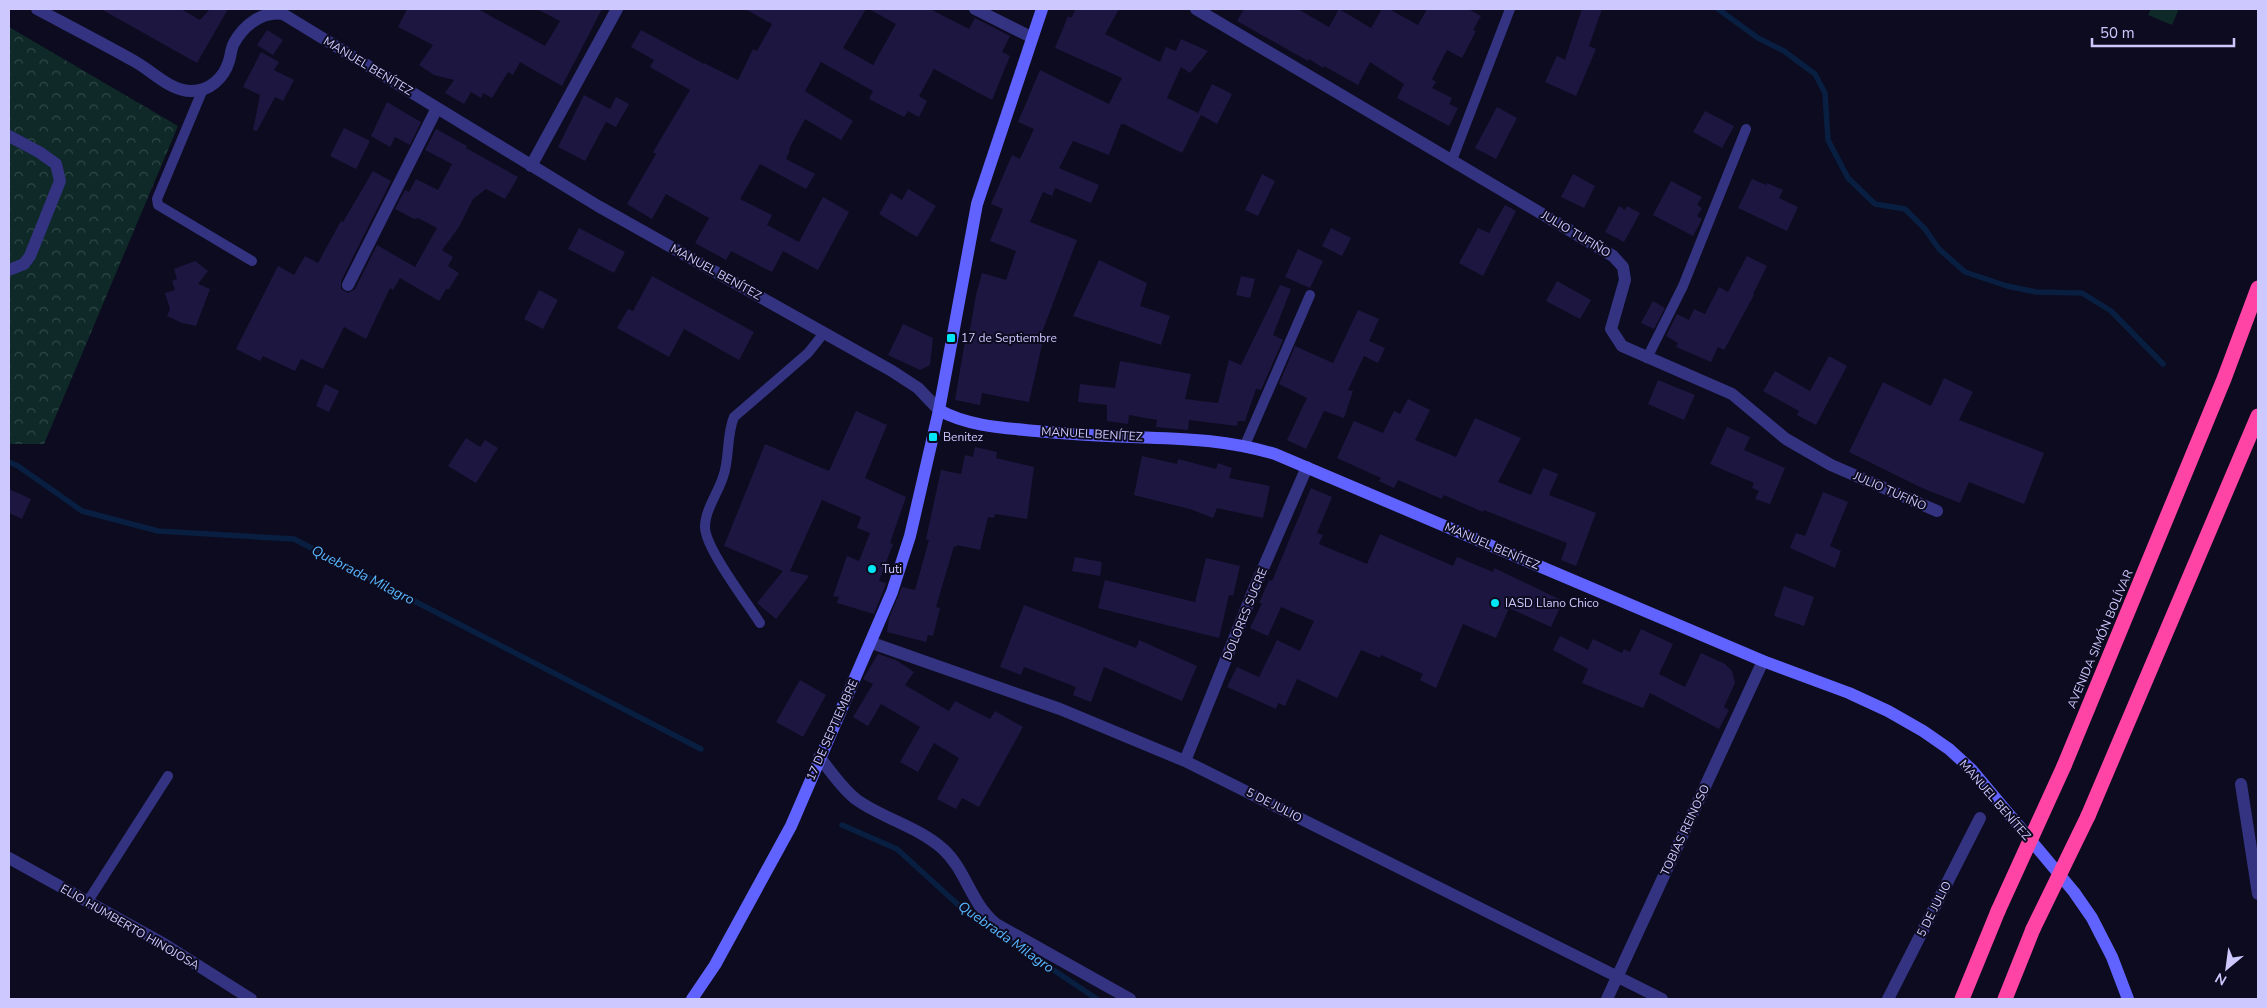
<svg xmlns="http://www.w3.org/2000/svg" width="2267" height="1008" viewBox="0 0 2267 1008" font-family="'Nunito Sans',sans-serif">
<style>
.forest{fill:url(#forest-crowns)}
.park{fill:#0e2927}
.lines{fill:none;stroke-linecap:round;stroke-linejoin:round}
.stream{stroke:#081f41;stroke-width:5.5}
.building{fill:#1d1641}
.lane{stroke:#333381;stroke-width:10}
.street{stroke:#333381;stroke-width:12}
.secondary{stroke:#6063ff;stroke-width:12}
.highway{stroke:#ff44a6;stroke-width:15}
.highway-bridge{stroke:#ff44a6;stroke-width:15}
.poi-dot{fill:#00e6f4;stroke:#0d0b1f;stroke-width:2}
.labels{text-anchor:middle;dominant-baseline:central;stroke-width:4;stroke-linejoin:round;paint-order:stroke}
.street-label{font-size:12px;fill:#cdc9ff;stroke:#0d0b1f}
.poi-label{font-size:12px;fill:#cdc9ff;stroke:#0d0b1f;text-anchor:start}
.water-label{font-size:14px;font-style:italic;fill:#57b8ff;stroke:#0d0b1f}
</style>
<defs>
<pattern id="forest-crowns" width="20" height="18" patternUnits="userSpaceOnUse" patternTransform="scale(1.25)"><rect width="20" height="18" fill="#0e2927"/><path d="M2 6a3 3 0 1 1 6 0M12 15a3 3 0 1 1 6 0" fill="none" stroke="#304747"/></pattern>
</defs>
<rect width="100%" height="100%" fill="#0d0b1f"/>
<!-- forest -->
<path class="forest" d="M9,27L178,126L44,444H9Z"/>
<!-- park -->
<path class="park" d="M2151,9H2179L2172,25L2148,15Z"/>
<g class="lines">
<!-- stream -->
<path class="stream" d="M1718,9L1758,38L1784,51L1815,74L1825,93L1828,140L1848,178L1875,204L1905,209L1925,229L1939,249L1965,272L2007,286L2036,292L2082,293L2111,311L2163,364
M9,462L18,466L82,511L158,531L294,539L701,749
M842,825L897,849L965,911L1097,999"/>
</g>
<!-- building -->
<path class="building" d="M101,9H181L200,20L210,9H228L197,63Z
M407,9H478L545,46L560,21L537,9H602L562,86L520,62L513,75L508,72L492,98L483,93L481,98L471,92L464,104L445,93L454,80L434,75L419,65L433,45L398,27Z
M745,9H866L843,48L873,65L896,24L869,9H930L969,29L975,18L1010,36L1002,52L1010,56L992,100L934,69L919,96L927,101L919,117L908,111L904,117L869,99L873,91L821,62L805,91L853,121L841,140L805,119L789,149L790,150L786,159L815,174L806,189L760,164L740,199L772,215L767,225L799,242L823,197L849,212L818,270L783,251L772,272L731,251L726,260L695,243L709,218L666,194L652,219L627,204L656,154L653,152L690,90L650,67L654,60L631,47L641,30L704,64V63L738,80L753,49L757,51L772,24Z
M1076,9H1119L1105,34L1160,62L1166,47L1176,51L1181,39L1208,51L1190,73L1181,67L1167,98L1198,113L1212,84L1232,94L1217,124L1201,115L1182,153L1124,124H1121L1109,155L1073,141L1059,168L1099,185L1091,203L1055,188L1052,196L1043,192L1030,222L1077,240L1041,335L1044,336L1029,402L982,393L980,405L955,400L965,341H968L976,295L982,273L1006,280L1016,251L990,241L1003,209L991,204L1012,155L1020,159L1034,129L1018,122L1040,70L1109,104L1122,78L1055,48L1068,16L1071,18Z
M1244,9H1298L1329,27L1339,9L1371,28L1382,9H1389L1418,25L1427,9H1468L1481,16L1473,30L1476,31L1462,58L1447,50L1432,79L1436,82L1432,88L1452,98L1449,104L1458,108L1449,126L1397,98L1404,84L1370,62L1358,85L1324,66L1323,68L1309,59L1308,61L1237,21Z
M1582,9H1602L1589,46L1596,49L1576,96L1545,82L1557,56L1565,60Z
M267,30L283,40L273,55L257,45Z
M261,52L279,62L274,70L294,80L283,101L275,97L257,131L253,130L260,95L243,87Z
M584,95L610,109L616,97L629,104L616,127L606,122L585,161L558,147Z
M387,102L421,122L410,145L395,137L390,147L371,136Z
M1497,107L1517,118L1496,159L1475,148Z
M1705,111L1734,126L1722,148L1693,132Z
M344,128L370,141L356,169L330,156Z
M436,129L467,146L466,148L518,177L505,199L486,189L473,199L459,227L442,250L453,257L448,266L459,273L449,289H446L439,301L400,278L393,290L390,288L366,339L344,327L323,369L301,359L295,371L263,356L260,361L236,349L278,266L294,275L305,256L318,263L341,221L343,222L373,171L391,181L341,281V289L348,293L355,289L377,245L415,267L437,228L418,218L414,219L395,209L405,190L409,192L416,179L438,190L452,164L425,150Z
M1262,174L1275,181L1258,216L1245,210Z
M1573,174L1595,186L1584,208L1561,197Z
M1752,179L1766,185L1767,183L1783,190L1779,198L1798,207L1787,231L1738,208Z
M1671,181L1702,197L1697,205L1702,208L1697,216L1702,219L1693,236L1653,215Z
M908,189L936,206L917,237L879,214L891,193L902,200Z
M1505,205L1516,211L1483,276L1459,263L1478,228L1489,233Z
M1619,206L1625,210L1627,206L1640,213L1624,242L1605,232Z
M579,228L625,252L614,273L568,249Z
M1331,228L1351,238L1342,256L1322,246Z
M1298,249L1323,261L1310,288L1285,277Z
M1747,256L1767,266L1753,294L1754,295L1724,350L1718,347L1711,362L1676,347L1678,343L1666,336L1677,314L1689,320L1694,309L1705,314L1719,287L1728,292Z
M1099,260L1147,283L1140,306L1170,316L1161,345L1073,316Z
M195,261L208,271L198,284L210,289L196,326L182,323L167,316L170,309L165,293L175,290L172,281L177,279L174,269Z
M652,276L754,332L739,360L684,329L669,357L617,328L628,309L633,311Z
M1241,276L1255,279L1250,298L1236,295Z
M1557,281L1591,300L1580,319L1546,301Z
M1280,285L1291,289L1273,335L1283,340L1261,390L1256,389L1245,421H1238L1237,426L1189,420L1188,430L1156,427L1157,420L1129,415L1128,424L1107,421V405L1078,402L1080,384L1115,388L1120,361L1191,374L1185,399L1218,403L1229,360L1241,365Z
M539,290L558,300L543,329L524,319Z
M1653,301L1665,308L1654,329L1641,323Z
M1358,310L1379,319L1369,341L1385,348L1378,363L1364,356L1348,390L1353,391L1344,418L1324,411L1306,449L1287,440L1307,398L1279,384L1295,346L1333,363Z
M903,324L933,338L930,365L920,370L888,355Z
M1829,356L1847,366L1816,425L1797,415L1799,411L1763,391L1775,371L1810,391Z
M1944,378L1973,392L1959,420L2044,453L2024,504L1969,482L1960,503L1922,488L1849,452L1883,382L1931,406Z
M1658,380L1695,395L1684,420L1648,404Z
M325,384L339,391L329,412L316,406Z
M1408,399L1430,410L1415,440L1456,457L1475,418L1521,438L1498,482L1531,495L1543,468L1558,474L1549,495L1596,513L1576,566L1561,560L1567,543L1484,510L1483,512L1444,495L1442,499L1398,480L1394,488L1379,481L1381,478L1337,458L1354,421L1383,433L1394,411L1400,414Z
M856,411L887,425L865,478L906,497L890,543L893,544L879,581L886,583L884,589L874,614L837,603L839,597L833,596L847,556L859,561L870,533L857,528L861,517L822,500L790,571L809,576L776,619L757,603L783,571L724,546L765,444L829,471Z
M1727,427L1750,437L1744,450L1785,468L1770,504L1755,499L1759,491L1752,488L1754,483L1710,464Z
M466,438L480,447L485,440L498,448L476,483L448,466Z
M975,447L997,452L996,458L1034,467L1027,519L995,514L994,518L988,517L980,550L957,545V547L954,546L936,607L940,608L933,636L928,635L926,642L887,632L889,618L902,587L915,590L929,540L926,539L941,470L961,474L965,455L973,457Z
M1142,456L1177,464L1178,459L1216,469L1218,463L1232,468L1229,478L1270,486L1263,518L1217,508L1213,518L1190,509L1134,495Z
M1311,488L1332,497L1317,533L1323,535L1319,544L1367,564L1380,534L1453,566L1457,557L1493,572L1494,568L1563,601L1551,627L1509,608L1496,638L1463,624L1436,688L1420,680L1423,674L1381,655L1380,658L1361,650L1337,698L1297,679L1285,706L1278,703L1276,709L1227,687L1237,667L1259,677L1277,640L1300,651L1314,621L1281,607L1268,636L1250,628L1262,603H1259L1269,580L1272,581Z
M9,489L31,499L22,519L9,513Z
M1823,492L1848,502L1830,546L1841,551L1835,568L1790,548L1796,533L1805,536Z
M1075,557L1102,562L1100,576L1072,571Z
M1206,558L1240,566L1233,596L1229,595L1219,638L1098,608L1105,580L1195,602Z
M1784,586L1814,597L1804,626L1774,616Z
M1024,605L1136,648L1139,640L1197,666L1182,701L1104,667L1091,702L1073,695L1076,687L1040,673L1024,667L1021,675L1000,667Z
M1641,629L1673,644L1659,674L1685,687L1701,653L1725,664L1732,671L1735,683L1724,707L1729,710L1719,729L1650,693L1643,708L1582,683L1588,669L1553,650L1560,636L1588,650L1593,639L1622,653L1624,649L1630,652Z
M878,654L896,660L914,672L905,685L949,711L955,701L990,719L995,711L1023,727L979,807L962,798L956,809L937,799L959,758L934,743L918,772L900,762L920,727L881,704L868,726L853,717L873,684L863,679Z
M800,680L826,695L803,737L776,722Z"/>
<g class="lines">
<!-- lane -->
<path class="lane" d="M203,89L157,199L158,205L252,261
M1452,160L1510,9
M1647,358L1683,286L1746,129
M1245,445L1310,295
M760,623C748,604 705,548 705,527C705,510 718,493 723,477C730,458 726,436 734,417L808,353L824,333
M88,901L168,776"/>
<!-- street -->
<path class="street" d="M37,9C69,26 102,43 134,61C151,70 169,90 190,91C209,92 224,78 229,61C231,55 231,48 234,43C244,25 262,11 283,14L598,206L892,371L918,388L939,410
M975,9L1031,37
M1196,9L1613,256L1623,267L1625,280L1611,329L1622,346L1732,394L1786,439L1831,465L1937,511
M9,136L39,152L56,164L60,181L30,256L24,264L9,270
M531,166L617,9
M348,285L437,108
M872,643L1060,709L1185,761L1662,999
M819,757C831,771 842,789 857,800C884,819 919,827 943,849C966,870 971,904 996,924L1130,999
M1185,761L1255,587L1307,467
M2241,784L2258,894
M9,858L164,944L251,999
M1607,999L1763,661
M1888,999L1980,818"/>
<!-- secondary -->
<path class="secondary" d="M939,410C967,426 1004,428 1036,431C1068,434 1099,436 1131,437C1184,439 1224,439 1275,454L1763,661L1849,693L1888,711L1923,731L1949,749L1972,770L2074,892L2092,918L2112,957L2128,999
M692,999L715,965L791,826L892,592L910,536L939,410L977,204L1042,9"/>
<!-- highway -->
<path class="highway" d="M2064,766L2224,379L2258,288
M2088,816L2258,416
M1962,999L1998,911
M2005,999L2033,929"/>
<!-- highway-bridge -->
<path class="highway-bridge" d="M1998,911L2064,766
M2033,929L2088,816"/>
</g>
<!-- markers -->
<g class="poi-dot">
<rect x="946" y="333" width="10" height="10" rx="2.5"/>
<rect x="928" y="432" width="10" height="10" rx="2.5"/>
<circle cx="872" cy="569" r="5"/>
<circle cx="1495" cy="603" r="5"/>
</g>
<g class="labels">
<!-- street labels -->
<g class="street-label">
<text transform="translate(368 66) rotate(31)">MANUEL BENÍTEZ</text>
<text transform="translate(1576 234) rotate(31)">JULIO TUFIÑO</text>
<text transform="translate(716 272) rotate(29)">MANUEL BENÍTEZ</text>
<text transform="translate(1092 434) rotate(3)">MANUEL BENÍTEZ</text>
<text transform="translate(1890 491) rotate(24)">JULIO TUFIÑO</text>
<text transform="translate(1492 546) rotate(23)">MANUEL BENÍTEZ</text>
<text transform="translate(1245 614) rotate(-68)">DOLORES SUCRE</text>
<text transform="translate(2100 639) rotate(-67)">AVENIDA SIMÓN BOLÍVAR</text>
<text transform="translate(832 730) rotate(-66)">17 DE SEPTIEMBRE</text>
<text transform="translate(1995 800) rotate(49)">MANUEL BENÍTEZ</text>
<text transform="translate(1274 805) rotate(27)">5 DE JULIO</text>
<text transform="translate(1685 830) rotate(-65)">TOBIAS REINOSO</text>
<text transform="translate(1934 909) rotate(-63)">5 DE JULIO</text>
<text transform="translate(130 927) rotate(30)">ELIO HUMBERTO HINOJOSA</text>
</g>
<!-- poi labels -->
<g class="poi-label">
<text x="961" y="338">17 de Septiembre</text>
<text x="943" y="437">Benitez</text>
<text x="882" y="569">Tuti</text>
<text x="1505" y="603">IASD Llano Chico</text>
</g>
<!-- water labels -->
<g class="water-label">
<text transform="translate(363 575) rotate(27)">Quebrada Milagro</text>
<text transform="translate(1006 937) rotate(35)">Quebrada Milagro</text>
</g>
</g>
<!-- border -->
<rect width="2267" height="1008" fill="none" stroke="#cdc9ff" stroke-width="20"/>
<!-- north arrow -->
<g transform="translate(2227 968) rotate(209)" stroke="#0d0b1f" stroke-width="4" paint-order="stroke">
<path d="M0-4L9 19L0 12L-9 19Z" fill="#cdc9ff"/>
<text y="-8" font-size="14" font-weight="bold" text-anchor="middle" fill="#cdc9ff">N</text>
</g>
<!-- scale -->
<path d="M2092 38v8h142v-8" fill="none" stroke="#cdc9ff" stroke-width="2.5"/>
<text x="2100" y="38" font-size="15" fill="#cdc9ff" stroke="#0d0b1f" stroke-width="4" paint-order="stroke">50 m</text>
</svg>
